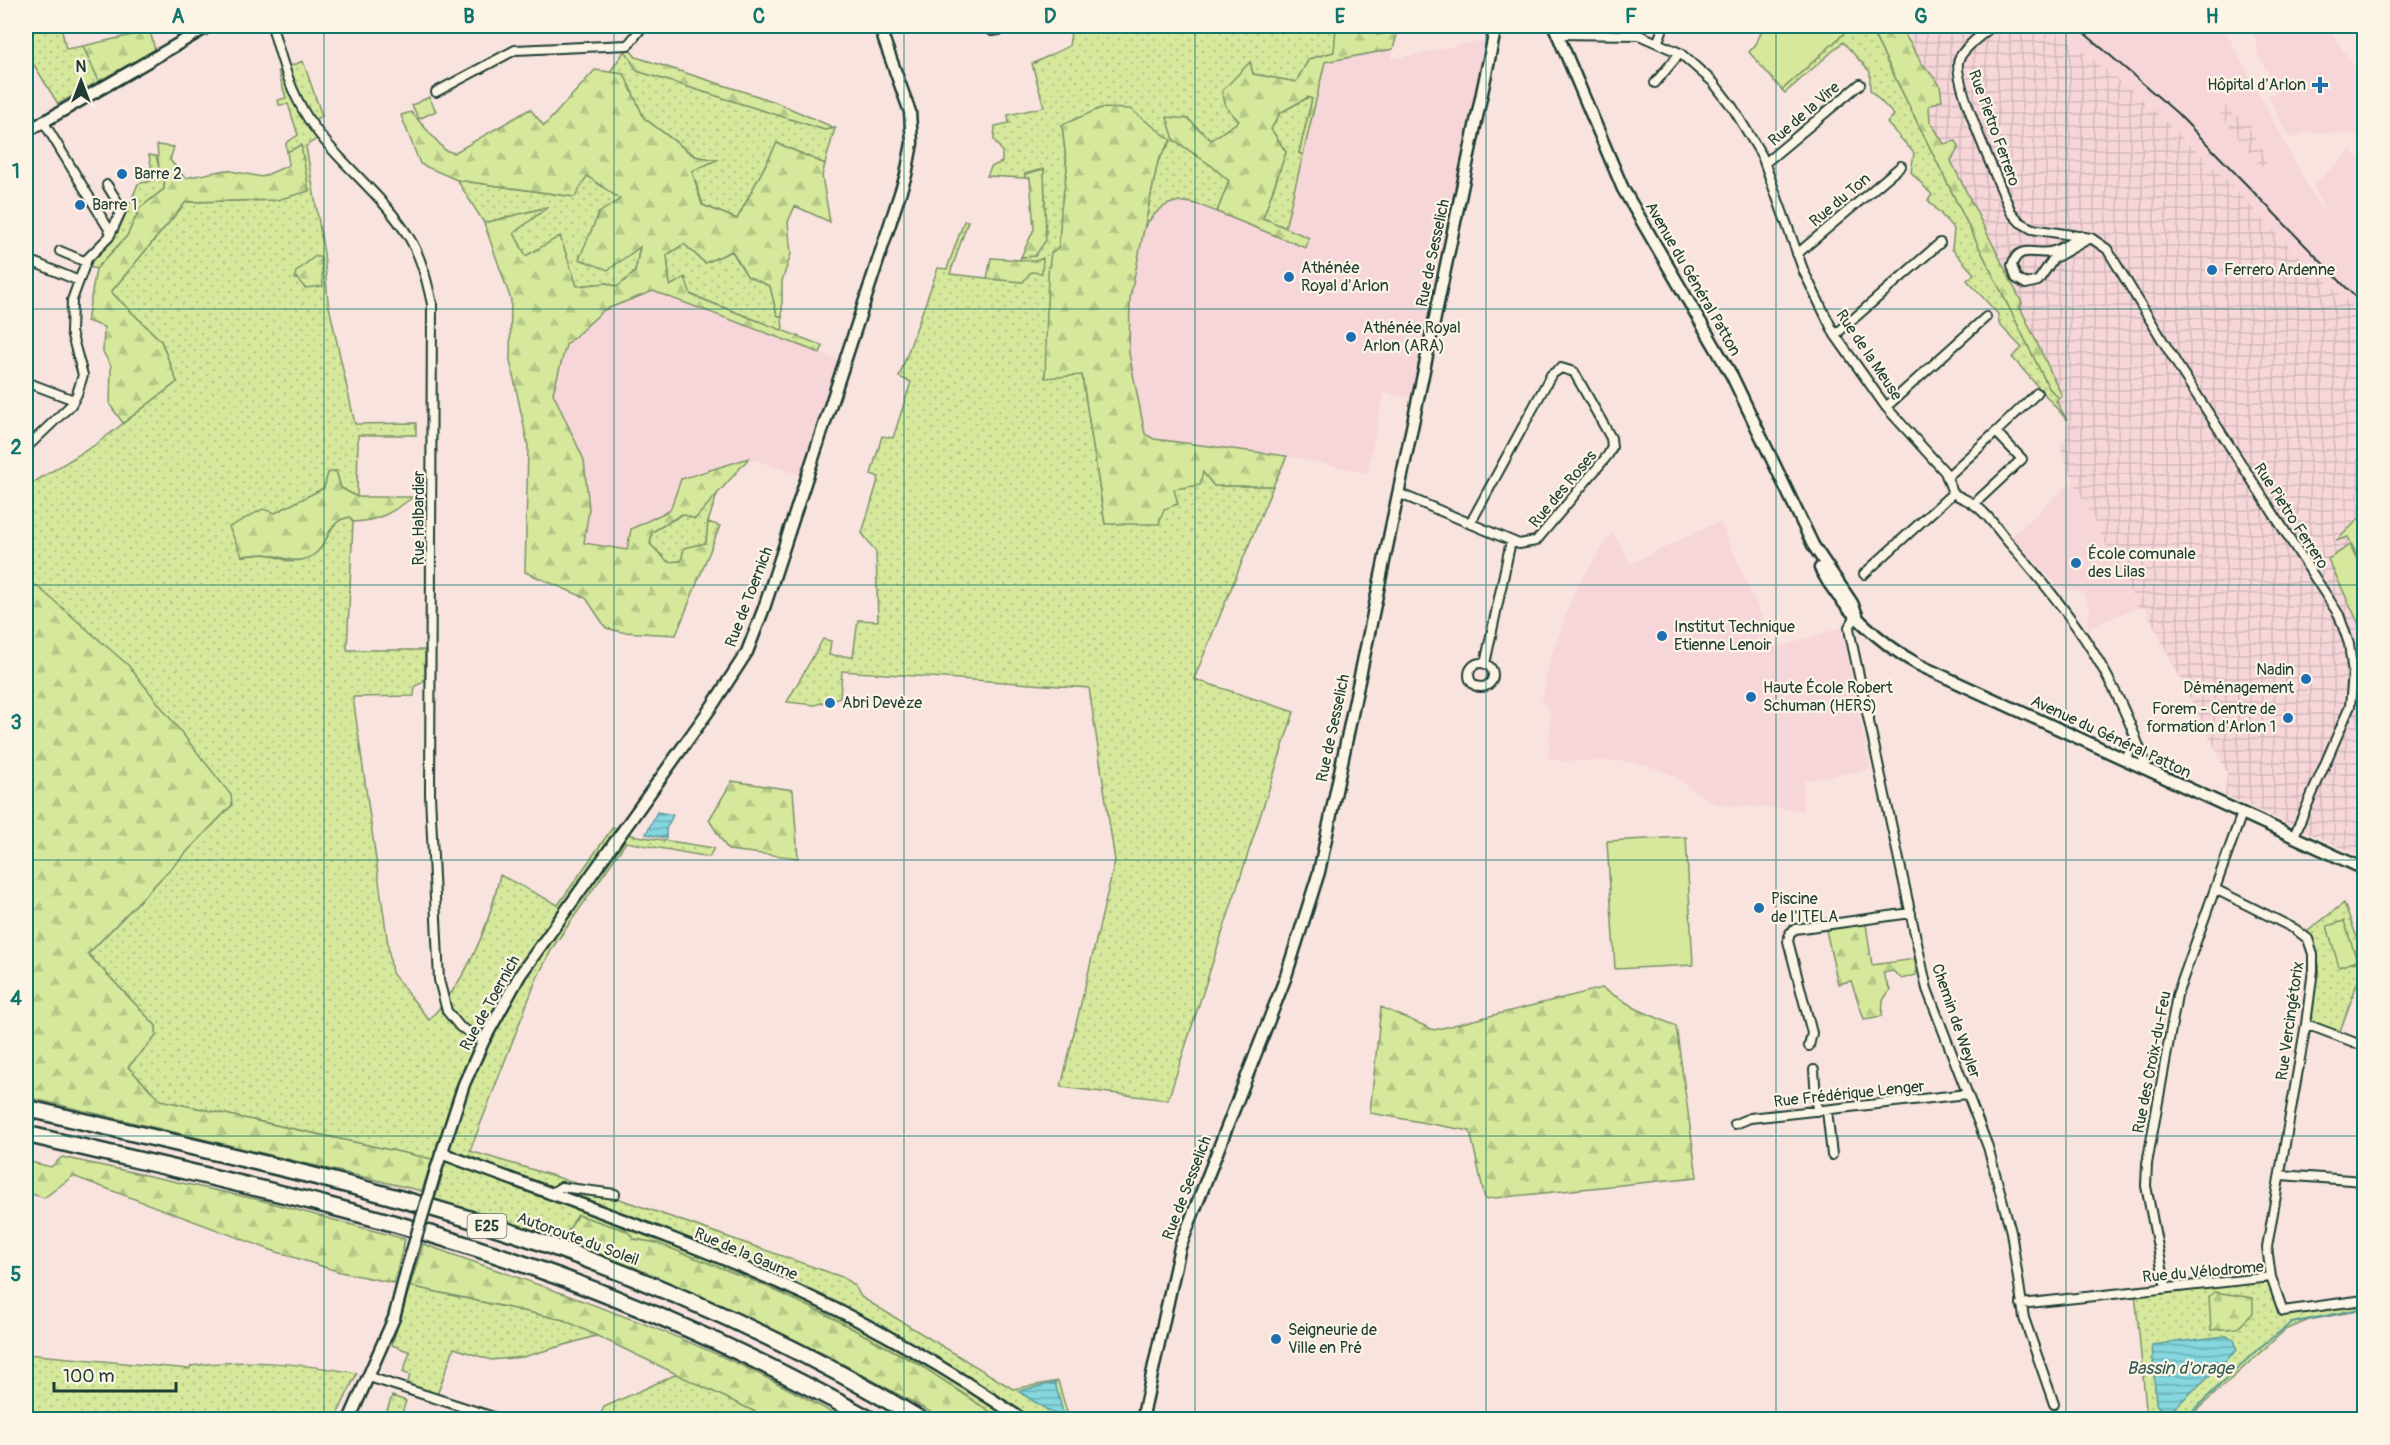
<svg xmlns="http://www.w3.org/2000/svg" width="2390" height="1445" viewBox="0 0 2390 1445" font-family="Pangolin,sans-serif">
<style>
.built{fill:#f7d6d9}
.industrial{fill:url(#industrial-grid)}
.grass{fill:url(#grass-dots);stroke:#7a9268;stroke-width:1.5;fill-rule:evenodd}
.forest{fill:url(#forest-firs);stroke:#7a9268;stroke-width:1.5}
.green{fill:#d5e89c;stroke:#7a9268;stroke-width:1.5}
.water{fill:url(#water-rules);stroke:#5c999b;stroke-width:1.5}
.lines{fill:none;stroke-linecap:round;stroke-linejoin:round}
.stream{stroke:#5c999b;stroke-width:2}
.street-casing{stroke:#1f3d34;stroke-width:12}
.secondary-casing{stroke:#1f3d34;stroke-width:15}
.highway-casing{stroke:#1f3d34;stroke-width:20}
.street{stroke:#fcf5e5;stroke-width:8}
.secondary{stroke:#fcf5e5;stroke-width:10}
.highway{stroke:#fcf5e5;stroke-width:15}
.rail{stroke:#1f3d34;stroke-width:2}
.secondary-bridge-casing{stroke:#1f3d34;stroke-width:15;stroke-linecap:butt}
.secondary-bridge{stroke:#fcf5e5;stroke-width:10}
.grid{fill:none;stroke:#0f766e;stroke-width:1.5;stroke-opacity:0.55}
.poi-dot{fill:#1f6fb2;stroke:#fcf5e5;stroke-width:2}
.labels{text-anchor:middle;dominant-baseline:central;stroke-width:4.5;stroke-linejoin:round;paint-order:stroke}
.shield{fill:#fcf5e5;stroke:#617469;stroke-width:1.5}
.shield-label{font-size:15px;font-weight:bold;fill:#1f3d34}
.poi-label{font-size:16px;fill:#1f3d34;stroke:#fcf5e5;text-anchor:start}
.street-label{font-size:16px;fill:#1f3d34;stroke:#fcf5e5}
.water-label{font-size:18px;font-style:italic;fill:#335c56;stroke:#fcf5e5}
.neatline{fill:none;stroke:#0f766e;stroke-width:2}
.grid-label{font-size:20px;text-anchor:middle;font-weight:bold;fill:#0f766e}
</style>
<defs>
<pattern id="industrial-grid" width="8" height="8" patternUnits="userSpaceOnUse" patternTransform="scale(1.5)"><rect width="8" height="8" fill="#f7d6d9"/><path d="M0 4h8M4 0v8" fill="none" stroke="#d3b9bb"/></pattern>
<pattern id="grass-dots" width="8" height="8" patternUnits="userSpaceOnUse" patternTransform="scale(1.5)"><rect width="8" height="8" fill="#d5e89c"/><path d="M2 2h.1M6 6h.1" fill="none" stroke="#b6c887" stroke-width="1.8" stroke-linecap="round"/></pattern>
<pattern id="forest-firs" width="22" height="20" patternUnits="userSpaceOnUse" patternTransform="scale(1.5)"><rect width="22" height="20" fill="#d5e89c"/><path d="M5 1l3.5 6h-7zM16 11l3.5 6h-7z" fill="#b6c887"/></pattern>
<pattern id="water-rules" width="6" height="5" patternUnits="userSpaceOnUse" patternTransform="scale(1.5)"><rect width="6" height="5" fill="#85d6df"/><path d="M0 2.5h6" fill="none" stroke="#6cafb6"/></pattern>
</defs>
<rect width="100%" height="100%" fill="#f9e3de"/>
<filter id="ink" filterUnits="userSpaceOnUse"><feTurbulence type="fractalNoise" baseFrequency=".0167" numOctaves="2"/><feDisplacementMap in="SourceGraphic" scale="12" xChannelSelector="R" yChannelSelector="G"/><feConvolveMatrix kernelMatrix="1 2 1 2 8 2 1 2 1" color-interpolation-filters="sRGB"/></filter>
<g filter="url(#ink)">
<!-- built -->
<path class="built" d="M2050,26H2223L2320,209L2323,207L2313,186L2351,149L2364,163V318L2276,233L2221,174L2133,91Z
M2247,26H2327L2364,81V142L2353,134L2307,132L2290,139L2268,96L2278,89L2258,56L2257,42Z
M1481,41L1492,44L1417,399L1384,393L1367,473L1275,453L1273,456L1154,439L1145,434L1129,353L1130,298L1144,229L1155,211L1170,203L1181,201L1197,204L1306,247L1309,238L1285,228L1325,62L1393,49L1392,59Z
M653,291L839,360L802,476L749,458L681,479L670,510L631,529L627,550L584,543L589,509L552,393L566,345L604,310Z
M2073,480L2138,607L2087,629L2090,608L2084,595L2079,591L2059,588L2012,536Z
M1720,521L1772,640L1782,646L1842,627L1870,769L1804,781L1803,810L1719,805L1709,801L1672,775L1647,765L1619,761H1562L1548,758L1551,714L1548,707L1542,702L1549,663L1576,587L1613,532L1630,564Z"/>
<!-- industrial -->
<path class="industrial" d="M1903,26H2050L2133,91L2221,174L2276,233L2364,318V514L2337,540L2348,537L2364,571V858L2225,795L2227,772L2145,608L2138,607L2073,480L2060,445L2068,435V418L2056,401L2020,307L2022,303L1930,121L1929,106L1940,86L1921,62Z
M2223,102L2235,118L2242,114L2251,126L2249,128L2269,159L2261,167L2216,108Z"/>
<!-- grass -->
<path class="grass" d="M26,26H61L66,49L83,46L99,81L58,104L26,52Z
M1072,26H1338L1334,52L1309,59L1296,82L1253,74L1250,63L1226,107L1239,121L1211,140L1188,119L1174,140L1212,166L1229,181L1217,212C1183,198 1166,194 1144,228L1158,161L1171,141L1062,126L1067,169L1045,377L1082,375L1105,524L1164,509L1174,488L1203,472L1214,486H1273L1194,679L1294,712L1168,1100L1061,1087L1115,861L1089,688L842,671L840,697L815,705L787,702L823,639L831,641L829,655L853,657L858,620L878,621L876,552L862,533L879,477L871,474L882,436L893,438L911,382L899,377L938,268L947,269L964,221H968L950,274L1023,282L1035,261L1020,260L1021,257L1035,256L1045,208L1044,169L1025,174V178L987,176L991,167L1002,162V151L994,140L995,126L1009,123L1008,115L1044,107L1032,64L1069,46Z
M1851,27L1873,33L2049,388L2059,398L2056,401L2067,420L2012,357L2022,348L1999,324L1998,314L1967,280L1974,274L1952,249L1954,229L1928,200L1932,195L1911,172L1914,153L1887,123L1894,115L1870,90V72L1843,42L1785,93L1782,90Z
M625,50L638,71L825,130L835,128L825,164L777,143L737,219L703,205L692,171L716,160L695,156L644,118L624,75L610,72Z
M303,61L322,116L310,121L321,136L306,146L324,253L328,302L355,424L416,423V435H358L357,497L341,488L336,471L328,473L324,488L275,513L242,556L267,554L292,562C301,557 314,552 321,545C334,534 327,521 350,517L353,522L347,650H425V677L422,683L415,686L414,696L353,697L392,973L429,1020C468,979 488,929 500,875L558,905L613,827L631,835L714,848L709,857L626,842L553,947L537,978L470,1151L554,1176L842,1277L855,1286L861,1297L1013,1389L1058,1381L1069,1419H1001L920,1365L825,1314L657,1243L634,1239L626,1231L578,1215L563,1239L435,1200L442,1176L427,1171L432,1159L160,1100L128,1067L156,1036V1026L88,954L232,805L37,586L26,583V487L95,445L177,382L161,341L111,292L186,202L277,200L300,146L287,152L286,143L298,135L288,104L279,105L278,100L286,98L278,71ZM320,257L322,286L295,279V278Z
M1309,97L1312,99L1299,153L1303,155L1285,228L1263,218L1286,152L1271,129L1280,113Z
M149,155L156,156L159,168L165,174L164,189L140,208L127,236L96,269L89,267L95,256L118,232L138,184L154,180Z
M586,175L621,199L640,247L635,272L617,287L607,283L577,286L560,237L526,256L514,233L547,207L484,223L457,180L574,197Z
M684,244L705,263L732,251L747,276L770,286L777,315L782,317L783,331L670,286L667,255Z
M719,488L708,522L706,543L684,548L682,561L668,562L650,544L652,532L683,514L695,518Z
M2344,903L2364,956V971L2361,973L2338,1037L2306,1024L2313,954L2303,935Z
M2271,1277L2283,1311L2364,1300V1316L2362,1310L2309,1320L2285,1330L2187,1419H2147L2135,1292Z
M410,1286L564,1320L599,1335L523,1357L491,1360L454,1348L437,1395L407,1385L410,1375L403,1372L410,1352L392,1345Z
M26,1354L189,1369L191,1366C247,1358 301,1364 357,1373L335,1419H26Z
M679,1373L770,1419L598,1420L604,1407Z
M392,1396L406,1401L400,1419H384Z"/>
<!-- forest -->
<path class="forest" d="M1336,26H1375L1377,35L1398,31L1393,49L1325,62L1303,155L1299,153L1312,99L1308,97L1280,113L1271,129L1286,152L1263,218L1309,238L1306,248L1217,212L1229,181L1212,166L1174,140L1167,117L1188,119L1211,140L1239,121L1226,107L1222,91L1250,62L1253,74L1296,82L1309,59L1334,52Z
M1844,26H1900L1921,62L1940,85L1942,100L1929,106L1930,121L1944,144L1956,141L1959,147L1951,161L2022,303L2020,307L2062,396L2059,398L2049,388L1873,33Z
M150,31L155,50L99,81L83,46Z
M625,50H630L636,57L773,101L835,128L825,130L637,71Z
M595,70L624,74L644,118L694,156L717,160L692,171L702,205L737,219L777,143L825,164L822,176L830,222L795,206L788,222L791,254L782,281V317L777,315L770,286L747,276L732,251L705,263L684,244L667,255L670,286L685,277L691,295L823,346L820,353L653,291L604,310L566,345L553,393L584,460L589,509L584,543L627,550L631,529L670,510L681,479L749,458L695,519L682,514L652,532L650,544L668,562L681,561L684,548L706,543L708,522L720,526L676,635L622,632L606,628L586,598L525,572L528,446L510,360L511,300L484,223L548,207L514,233L526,256L560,236L577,286L607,283L617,287L635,272L640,247L608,270L579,259L599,213L620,199L587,176L575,197L457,180L420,164L401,115L411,112L445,150L454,153L530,109L544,126Z
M1101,108L1130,109L1171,140L1158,161L1130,298L1129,353L1145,434L1154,439L1287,456L1273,486H1214L1203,472L1200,485L1174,489L1178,504L1164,509L1159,524H1105L1082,375L1045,378L1048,273L1051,253L1059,247L1061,209L1067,169L1062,125Z
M157,145L174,147L170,160L185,178L226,170L262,177L289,165L287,152L301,145L309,191L277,200L186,202L111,292L161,341L177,382L123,423L110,405L111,366L103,352L104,327L87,321L96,269L127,236L140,208L164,189L165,175L159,169Z
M1044,169L1046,240L1035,256L1021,257L1034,229L1030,178H1025V174Z
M314,257H321L323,286L305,288L295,276L296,272Z
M991,258L1035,261L1043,258L1042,273L1031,272L1023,282L987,279Z
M336,471L341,488L357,497H413C393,512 379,521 353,522L350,517C325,521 330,545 312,556C294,566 283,556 266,554C258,554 250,555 242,556L229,527L263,509L275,513L324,488L328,473Z
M2364,514V571L2348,537L2336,541Z
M26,583L37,586L128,665L231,795L232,805L88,954L156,1026V1036L128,1067L160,1100L432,1159L422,1191L26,1097Z
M732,781L793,790L798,858L728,850L709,820Z
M1866,924L1872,965L1915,959L1916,975L1902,979L1893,971L1883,973L1890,990L1883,1000L1882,1016L1864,1019L1851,981L1838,984L1826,930Z
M1602,988L1637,1009L1676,1026L1697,1177L1485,1199L1470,1131L1370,1113L1381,1007L1434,1030Z
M62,1157L260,1200L405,1239L394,1283L340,1272L271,1250L73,1176L44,1198L26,1192V1161L51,1167Z
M578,1215L627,1231L634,1239L657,1243L757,1282L825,1314L920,1365L1001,1419H943L830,1357L750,1319L563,1239Z
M423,1244C566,1295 712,1341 843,1419H770L564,1320L410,1286Z
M2214,1292L2253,1298V1313L2238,1328L2211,1330L2209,1297Z"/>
<!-- green -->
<path class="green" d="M1764,26H1844L1851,27L1782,90L1749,52L1756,44Z
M429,97L436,111L419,119L412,105Z
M2350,545L2364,574V635L2328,559Z
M1686,837L1693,965L1615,969L1607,841Z
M2344,921L2357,961L2339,967L2327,926Z"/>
<!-- water -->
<path class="water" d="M657,812L673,815L666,829V838L646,834Z
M2226,1336L2234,1339L2237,1350L2169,1413L2161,1410L2156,1404L2152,1345Z
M1055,1383L1064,1416L1058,1417L1018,1391Z"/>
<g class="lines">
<!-- stream -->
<path class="stream" d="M2183,1420L2258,1349L2291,1323L2364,1308"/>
<defs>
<path id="street" d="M272,26C281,58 290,91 309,120C338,163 383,194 410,239C422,259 427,282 432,304L430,795L439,980L447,1011L460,1027L484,1040
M991,26L992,31L1025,26
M1992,26C1982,35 1965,46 1959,59C1950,77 2001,187 2011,212L2020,222L2032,229L2091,238L2107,249L2180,369L2339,615L2349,644L2353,674L2350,706L2294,836
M1557,34L1639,35L1680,53L1713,82L1733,108L1762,156L1804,272L1835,335L1886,407L1945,472L1953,493C1960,498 1967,499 1973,504C1987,512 1999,532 2010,544C2076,619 2115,674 2147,769
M1658,41L1664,26
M1655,83L1680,53
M436,92L515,50L628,45L643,26
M43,121L110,231
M1765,163L1860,84
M2081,236C2071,242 2061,250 2050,252C2034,255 2019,244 2012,265L2016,278L2026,284L2038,281L2053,259L2090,238
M60,251L86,262
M1797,254L1901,166
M26,259L79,281
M1835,335L1940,243
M26,382L74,400
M1886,407L1986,317
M1996,432L2037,393
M26,448L71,405L77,394L83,375L71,332L72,300L87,259L109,237L122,209L107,185
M1947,477L1996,432L2022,459L1974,504
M1398,493L1519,544L1536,541L1608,455L1612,447L1611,438L1574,372L1561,368L1551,375L1470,524
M1864,574L1953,493
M1857,615L1849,627L1850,634L1927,989L1988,1147L2011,1232L2024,1318L2054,1404
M1469 675a12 12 0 1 1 24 0a12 12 0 1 1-24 0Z
M1485,664L1511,541
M2125,759L2133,746L2135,736
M2215,889L2295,929L2308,939L2313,954V970L2306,1024L2267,1247L2271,1277
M2306,1024L2364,1046
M1809,1046L1812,1033L1788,941L1790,933L1795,929L1911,913
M1814,1070L1817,1111
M1827,1110L1832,1155
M1735,1124L1750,1118L1967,1094
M2280,1175L2364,1181
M550,1194L561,1187L615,1194
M2166,1288L2146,1186L2147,1164L2177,995L2242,813
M2021,1304L2271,1277L2283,1311L2364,1300
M369,1377L503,1420"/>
<path id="secondary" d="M1554,26L1623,189L1732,376L1813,545L1852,603L1857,615
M26,132L209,26
M1820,568C1840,607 1881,644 1919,665L2364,869
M441,1153C563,1199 688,1240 806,1295C882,1330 954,1373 1023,1420
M435,1173L464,1084L484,1040L520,975L712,706L747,652L764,608L906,175L912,143L910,112L879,26
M349,1420L394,1318L407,1268
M1142,1420L1180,1247L1285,979L1319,872L1496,26"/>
<path id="highway" d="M26,1108C198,1149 372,1184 540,1242C672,1289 801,1347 921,1420
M26,1134C194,1174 365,1208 529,1266C647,1307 761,1359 871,1420"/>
</defs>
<!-- street casing -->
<use href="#street" class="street-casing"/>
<!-- secondary casing -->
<use href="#secondary" class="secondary-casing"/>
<!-- highway casing -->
<use href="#highway" class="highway-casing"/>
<!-- street -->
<use href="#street" class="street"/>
<!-- secondary -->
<use href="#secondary" class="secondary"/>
<!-- highway -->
<use href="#highway" class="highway"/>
<!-- rail -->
<path class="rail" d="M2076,26L2177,113L2364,306"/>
<defs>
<path id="secondary-bridge" d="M407,1268L435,1173"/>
</defs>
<!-- secondary-bridge casing -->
<use href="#secondary-bridge" class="secondary-bridge-casing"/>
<!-- secondary-bridge -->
<use href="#secondary-bridge" class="secondary-bridge"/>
</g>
</g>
<!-- grid -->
<path class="grid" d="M324,26V1420M614,26V1420M904,26V1420M1195,26V1420M1486,26V1420M1776,26V1420M2066,26V1420M26,309H2364M26,585H2364M26,860H2364M26,1136H2364"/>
<!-- markers -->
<g class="poi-dot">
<path d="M2317 76h6v6h6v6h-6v6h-6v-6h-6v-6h6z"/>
<circle cx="122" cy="174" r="6"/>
<circle cx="80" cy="205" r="6"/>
<circle cx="2212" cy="270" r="6"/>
<circle cx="1289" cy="277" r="6"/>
<circle cx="1351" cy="337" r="6"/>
<circle cx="2076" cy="563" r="6"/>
<circle cx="1662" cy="636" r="6"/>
<circle cx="2306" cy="679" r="6"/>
<circle cx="1751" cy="697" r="6"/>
<circle cx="830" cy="703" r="6"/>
<circle cx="2288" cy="718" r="6"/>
<circle cx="1759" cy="908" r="6"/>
<circle cx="1276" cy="1339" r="6"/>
</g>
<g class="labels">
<!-- shield labels -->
<rect class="shield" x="467.5" y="1214" width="39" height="24" rx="4.5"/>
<g class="shield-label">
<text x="487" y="1226">E25</text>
</g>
<!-- poi labels -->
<g class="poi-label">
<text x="2306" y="85" text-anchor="end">Hôpital d'Arlon</text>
<text x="134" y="174">Barre 2</text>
<text x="92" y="205">Barre 1</text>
<text x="1301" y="268">Athénée<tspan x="1301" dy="18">Royal d'Arlon</tspan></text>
<text x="2224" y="270">Ferrero Ardenne</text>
<text x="1363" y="328">Athénée Royal<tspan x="1363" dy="18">Arlon (ARA)</tspan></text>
<text x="2088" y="554">École comunale<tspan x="2088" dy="18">des Lilas</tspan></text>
<text x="1674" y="627">Institut Technique<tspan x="1674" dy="18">Etienne Lenoir</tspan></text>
<text x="2294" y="670" text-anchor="end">Nadin<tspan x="2294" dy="18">Déménagement</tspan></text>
<text x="1763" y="688">Haute École Robert<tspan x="1763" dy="18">Schuman (HERS)</tspan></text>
<text x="842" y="703">Abri Devèze</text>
<text x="2276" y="709" text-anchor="end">Forem - Centre de<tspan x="2276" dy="18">formation d'Arlon 1</tspan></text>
<text x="1771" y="899">Piscine<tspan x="1771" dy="18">de l'ITELA</tspan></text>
<text x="1288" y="1330">Seigneurie de<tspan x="1288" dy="18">Ville en Pré</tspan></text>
</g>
<!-- street labels -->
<g class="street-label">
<text transform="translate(1804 114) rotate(-41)">Rue de la Vire</text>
<text transform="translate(1994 128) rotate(70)">Rue Pietro Ferrero</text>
<text transform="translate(1840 200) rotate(-40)">Rue du Ton</text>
<text transform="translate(1433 253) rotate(-78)">Rue de Sesselich</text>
<text transform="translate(1693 279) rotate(60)">Avenue du Général Patton</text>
<text transform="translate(1869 355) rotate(56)">Rue de la Meuse</text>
<text transform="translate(1563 489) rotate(-50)">Rue des Roses</text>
<text transform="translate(2291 516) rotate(57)">Rue Pietro Ferrero</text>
<text transform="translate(419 518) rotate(-90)">Rue Halbardier</text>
<text transform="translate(749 597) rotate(-69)">Rue de Toernich</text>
<text transform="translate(1333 728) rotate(-78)">Rue de Sesselich</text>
<text transform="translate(2111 737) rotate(25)">Avenue du Général Patton</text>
<text transform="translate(490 1003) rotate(-61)">Rue de Toernich</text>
<text transform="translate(1956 1021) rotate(71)">Chemin de Weyler</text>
<text transform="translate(2290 1021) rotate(-82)">Rue Vercingétorix</text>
<text transform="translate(2152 1062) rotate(-79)">Rue des Croix-du-Feu</text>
<text transform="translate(1849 1094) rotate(-6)">Rue Frédérique Lenger</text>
<text transform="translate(1187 1188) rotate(-69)">Rue de Sesselich</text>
<text transform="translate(578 1239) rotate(20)">Autoroute du Soleil</text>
<text transform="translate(746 1254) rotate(23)">Rue de la Gaume</text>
<text transform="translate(2203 1272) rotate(-5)">Rue du Vélodrome</text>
</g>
<!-- water labels -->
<g class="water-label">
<text x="2180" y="1368">Bassin d'orage</text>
</g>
</g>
<!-- margin -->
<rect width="2390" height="1445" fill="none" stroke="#fcf5e5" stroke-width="66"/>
<!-- north arrow -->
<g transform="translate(81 81)" stroke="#fcf5e5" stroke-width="4.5" paint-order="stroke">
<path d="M0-4.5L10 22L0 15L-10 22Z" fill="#1f3d34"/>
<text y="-9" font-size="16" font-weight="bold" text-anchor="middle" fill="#1f3d34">N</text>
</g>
<!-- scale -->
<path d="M54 1382v9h122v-9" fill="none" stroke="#1f3d34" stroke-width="3"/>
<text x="63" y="1382" font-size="18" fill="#1f3d34" stroke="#fcf5e5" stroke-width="4.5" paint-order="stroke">100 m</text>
<rect x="33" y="33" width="2324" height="1379" class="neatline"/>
<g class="grid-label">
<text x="178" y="23">A</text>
<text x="469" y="23">B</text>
<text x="759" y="23">C</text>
<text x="1050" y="23">D</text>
<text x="1340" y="23">E</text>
<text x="1631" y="23">F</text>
<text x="1921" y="23">G</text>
<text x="2212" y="23">H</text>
<text x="16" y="178">1</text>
<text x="16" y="454">2</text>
<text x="16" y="729">3</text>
<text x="16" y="1005">4</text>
<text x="16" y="1281">5</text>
</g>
</svg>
